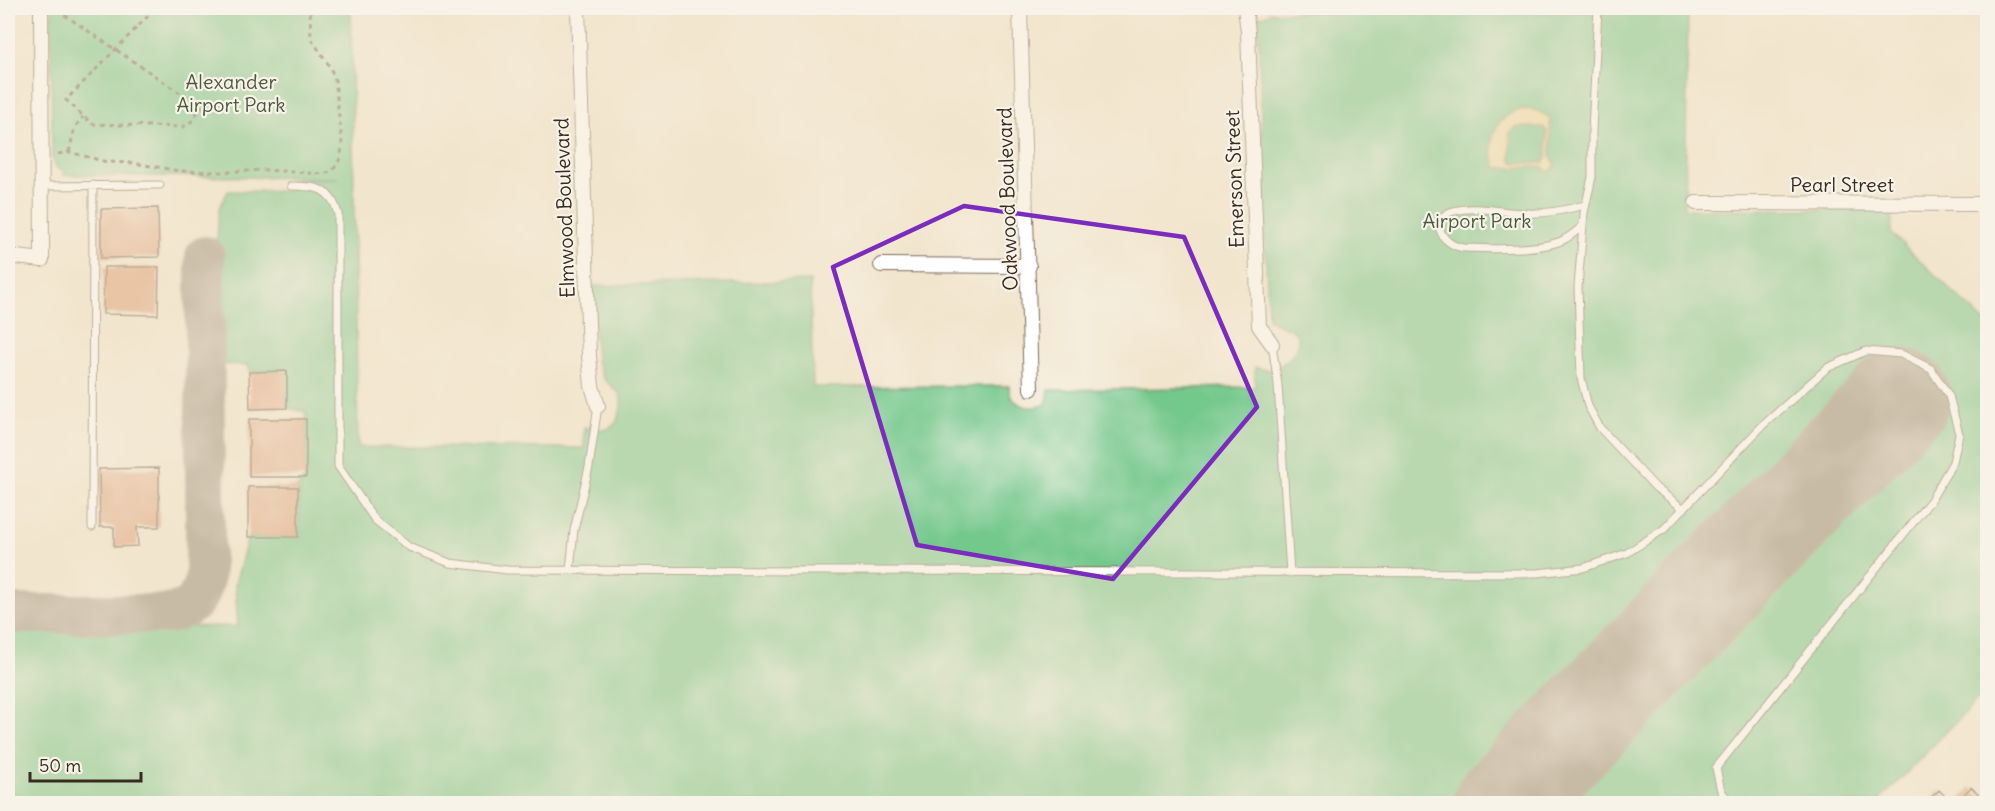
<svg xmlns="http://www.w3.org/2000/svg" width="1995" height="811" viewBox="0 0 1995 811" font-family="Delius,sans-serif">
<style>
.green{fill:#73c88c;stroke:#577955;stroke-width:1.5}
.sand{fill:#eeda9e;stroke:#94825e;stroke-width:1.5;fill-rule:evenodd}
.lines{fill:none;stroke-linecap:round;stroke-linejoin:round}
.taxiway{stroke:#968876;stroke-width:40}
.runway{stroke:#968876;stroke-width:100}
.building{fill:#dd9d76}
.service-casing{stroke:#7b6b5b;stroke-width:9}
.minor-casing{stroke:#7b6b5b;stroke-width:16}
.path{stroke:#7b6b5b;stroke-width:3;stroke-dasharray:4.5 4.5;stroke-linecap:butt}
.service{stroke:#fff;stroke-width:7}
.minor{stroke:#fff;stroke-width:14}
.marked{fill:none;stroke:#7b2cbf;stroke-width:4.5;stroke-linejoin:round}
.labels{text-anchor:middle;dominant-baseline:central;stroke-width:4.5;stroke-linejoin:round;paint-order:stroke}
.park-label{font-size:20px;fill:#4c593f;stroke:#f7f3e8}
.street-label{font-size:20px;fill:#3b2a1e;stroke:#f7f3e8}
</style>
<rect width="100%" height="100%" fill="#f7f3e8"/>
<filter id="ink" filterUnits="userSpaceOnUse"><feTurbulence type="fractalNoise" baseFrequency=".0167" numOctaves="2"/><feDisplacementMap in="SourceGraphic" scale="12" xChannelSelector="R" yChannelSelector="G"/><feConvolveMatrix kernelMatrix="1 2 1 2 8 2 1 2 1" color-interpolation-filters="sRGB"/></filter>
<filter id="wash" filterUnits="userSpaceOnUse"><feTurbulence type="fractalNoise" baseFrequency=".008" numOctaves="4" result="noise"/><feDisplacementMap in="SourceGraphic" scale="24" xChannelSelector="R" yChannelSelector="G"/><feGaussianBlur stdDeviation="1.35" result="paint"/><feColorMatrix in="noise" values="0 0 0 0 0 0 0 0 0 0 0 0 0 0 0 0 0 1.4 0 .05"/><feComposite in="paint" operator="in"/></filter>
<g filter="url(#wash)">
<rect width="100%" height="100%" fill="#f2e5cd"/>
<!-- green -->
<path class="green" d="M53,8H351L358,447L584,448V427L592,430L608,429L616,423L621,409V398L619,393L603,378L596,361L592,286L810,281L813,387L1009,386C1008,405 1032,413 1047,403L1049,390L1255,387V367C1260,369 1264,370 1269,370C1283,367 1303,350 1297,335C1293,326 1275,326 1268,318L1258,25L1260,17L1272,12H1688L1685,209L1893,210L1891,233L1987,324V690L1877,803H1553L1924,424L1879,382L1464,803H8V629L238,626L235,584L248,537H298V487L306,477V412L287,408L286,371L249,372V365L218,364L216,256L219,209L228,191H290L291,181L338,178L64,175V170L57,168L52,158L51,15Z"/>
<!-- sand -->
<path class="sand" d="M1523,109L1535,110L1550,117L1551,158L1556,165L1551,171H1547L1543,167L1497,168C1485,142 1494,116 1523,109ZM1515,127H1543L1547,131V158L1543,163H1515L1511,160L1510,132Z"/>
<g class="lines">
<!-- taxiway -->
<path class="taxiway" d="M8,614H168C193,608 199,601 205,576V256"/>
<!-- runway -->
<path class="runway" d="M1503,804L1900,398"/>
</g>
<g id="blocks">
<!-- building -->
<path class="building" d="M158,208L159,257L101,258V209Z
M104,267H159L158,315L103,314Z
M287,371V408L250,409L249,372Z
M249,419H306V477H249Z
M159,468V527H137L138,546L114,547V527H100L99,469Z
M248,487H298V537H248Z
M1971,787L1984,800L1980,804H1955Z
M1939,790L1950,801L1948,804H1936L1931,798Z"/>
</g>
</g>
<g filter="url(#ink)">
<use href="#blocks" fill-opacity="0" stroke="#7b6b5b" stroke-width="1.5"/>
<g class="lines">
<defs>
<path id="service" d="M1598,8L1592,131V177L1584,213L1578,287L1581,378L1588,406L1600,428L1656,488L1684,509
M42,186L160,185
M291,186C315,186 331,187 338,214V466L375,520L409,547L450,563L507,570L1537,573L1583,568L1627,553L1664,529L1762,426L1827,368L1866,351L1901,354L1931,369L1949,396L1959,434L1953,462L1931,500L1716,768L1721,791L1732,804
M1583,226C1577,230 1571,236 1565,239C1543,251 1490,249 1465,248C1440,246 1428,217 1454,211C1477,205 1503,213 1527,213C1547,214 1566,210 1585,205
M1272,344L1278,385L1290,573
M92,527L93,185
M570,570L574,530L589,467L598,406"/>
<path id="minor" d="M578,8L589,356L592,386L598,406
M1020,8L1031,389
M1245,8L1248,32L1259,326L1272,344
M1696,203L1988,204
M8,256L42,260L41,8
M881,265L1029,266"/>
</defs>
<!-- service casing -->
<use href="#service" class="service-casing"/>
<!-- minor casing -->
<use href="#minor" class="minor-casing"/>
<!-- path -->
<path class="path" d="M57,10L201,107L192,121L183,127L92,124L66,100L154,10
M69,152L75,127L83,117
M58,154L69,152L107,162L133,163L180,171L220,172L266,170L323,174L331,172L337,165L341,156L342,143L335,80L330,67L311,38L310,12"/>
<!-- service -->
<use href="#service" class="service"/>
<!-- minor -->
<use href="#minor" class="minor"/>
</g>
</g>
<!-- marked area -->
<path d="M0 0H1995V811H0ZM964,206L1184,237L1257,407L1113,579L917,545L833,267Z" fill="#f2e5cd" fill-opacity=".55" fill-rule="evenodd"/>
<path class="marked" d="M964,206L1184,237L1257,407L1113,579L917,545L833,267Z"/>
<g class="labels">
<!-- park labels -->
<g class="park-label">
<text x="231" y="81">Alexander<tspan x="231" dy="23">Airport Park</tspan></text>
<text x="1477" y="220">Airport Park</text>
</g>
<!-- street labels -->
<g class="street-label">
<text transform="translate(1234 179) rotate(-92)">Emerson Street</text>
<text x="1842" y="184">Pearl Street</text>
<text transform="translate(1007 199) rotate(-92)">Oakwood Boulevard</text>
<text transform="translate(564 208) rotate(-92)">Elmwood Boulevard</text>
</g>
</g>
<!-- margin -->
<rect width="1995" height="811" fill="none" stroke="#f7f3e8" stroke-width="30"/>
<!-- scale -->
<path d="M30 772v9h111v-9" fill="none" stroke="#3b2a1e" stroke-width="3"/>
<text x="39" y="772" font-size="18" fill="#3b2a1e" stroke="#f7f3e8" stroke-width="4.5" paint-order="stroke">50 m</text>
</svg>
